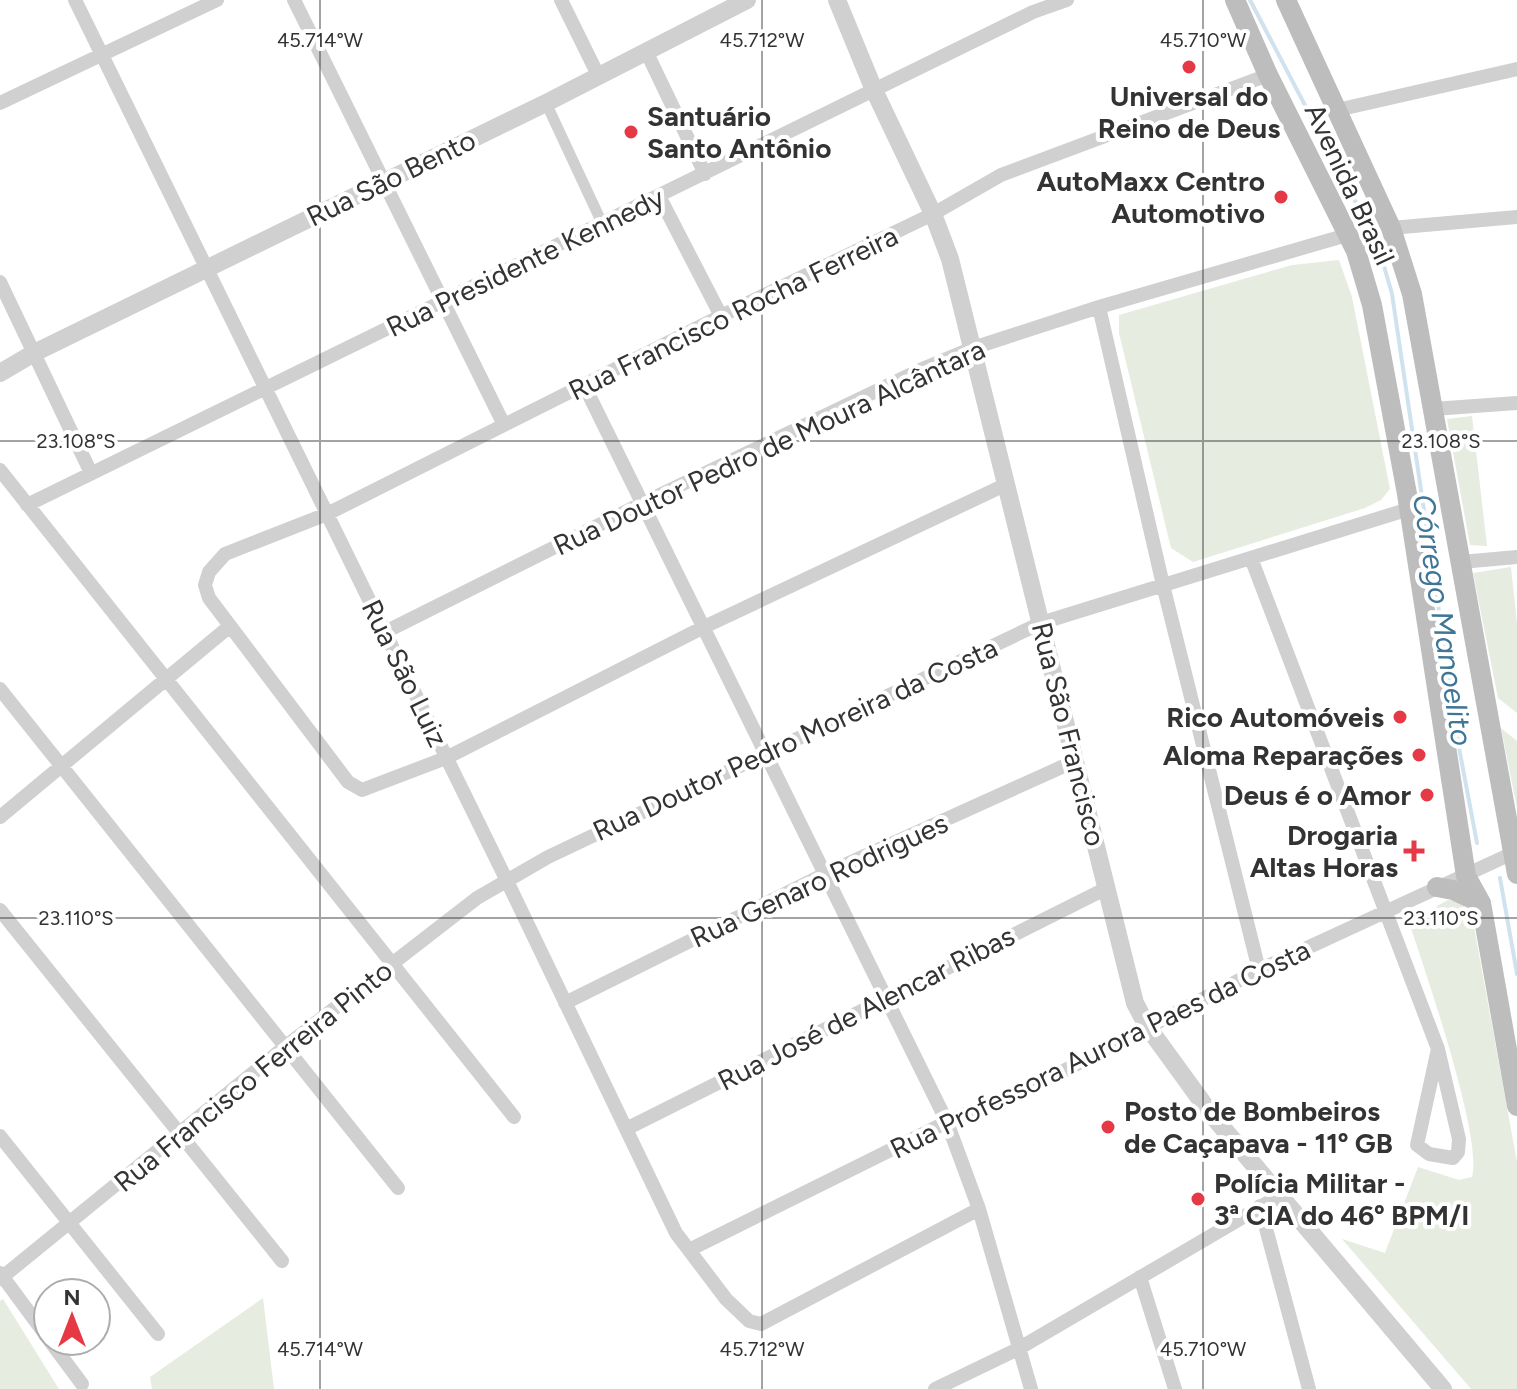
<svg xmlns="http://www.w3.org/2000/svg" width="1517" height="1389" viewBox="0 0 1517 1389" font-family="Figtree,sans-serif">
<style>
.green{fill:#e6ecdf}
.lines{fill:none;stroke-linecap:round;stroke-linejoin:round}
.stream{stroke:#cfe2ee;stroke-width:4}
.pedestrian{stroke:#d0d0d0;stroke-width:11}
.minor{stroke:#d0d0d0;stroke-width:14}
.tertiary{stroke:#d0d0d0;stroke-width:18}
.secondary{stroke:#bdbdbd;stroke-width:20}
.ticks{fill:none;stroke:#333;stroke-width:2;stroke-opacity:0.45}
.poi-dot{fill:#e63946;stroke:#fff;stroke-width:3}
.labels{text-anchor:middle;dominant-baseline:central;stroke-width:8;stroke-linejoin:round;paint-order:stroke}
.poi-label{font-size:28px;font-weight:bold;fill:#333;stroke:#fff;text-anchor:end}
.street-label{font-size:28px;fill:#333;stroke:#fff}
.water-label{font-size:30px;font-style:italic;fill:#3f7597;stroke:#fff}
.ticks-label{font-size:20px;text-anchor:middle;fill:#333;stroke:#fff;stroke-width:8;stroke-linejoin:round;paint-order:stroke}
</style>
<rect width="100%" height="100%" fill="#fff"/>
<!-- green -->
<path class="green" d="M1339,260L1352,297L1390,489L1381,500L1365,508L1193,562L1171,548L1119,333V315L1292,265Z
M1472,416L1487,546L1470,545L1447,419Z
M1511,567L1517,624V713L1498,698L1473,573Z
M1501,728L1517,741V808Z
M1448,900C1465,901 1469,912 1474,927L1517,1162V1389H1471L1342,1239L1385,1253L1418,1167L1459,1180L1472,1177C1483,1138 1426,974 1411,928L1437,906Z
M263,1298L274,1389H152L150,1377Z
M3,1299L59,1389H0V1301Z"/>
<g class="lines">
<!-- stream -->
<path class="stream" d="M1250,0L1378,245L1392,294L1460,753L1477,843
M1500,878L1517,974"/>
<!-- pedestrian -->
<path class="pedestrian" d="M546,103L602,223"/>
<!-- minor -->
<path class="minor" d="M75,0L507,881L676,1233L726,1299L749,1321L761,1324L979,1209
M294,0L504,425
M561,0L598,75
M646,51L705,174
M0,103L217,0
M1337,110L1517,69
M659,196L721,316
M1391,228L1517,217
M0,282L91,473
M1099,307L1163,585L1259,970
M584,385L947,1122L979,1209L1031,1389
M1433,409L1517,403
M0,470L514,1117
M1007,484L704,627L446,758L362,790L348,782L209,598L205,585L209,572L225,554L327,514L721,316L933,214L1001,175L1268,75
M27,505L1033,12L1067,0
M1251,558L1438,1049L1459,1139L1458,1152L1453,1158L1429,1154L1417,1145L1438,1049
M1461,562L1517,557
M385,632L643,503L920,370L973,348L1099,307L1347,235
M0,689L398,1188
M0,817L230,626
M0,910L282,1261
M565,1003L825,874L1075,761
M626,1129L1107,888
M0,1136L158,1334
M1260,1206L1309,1389
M689,1250L947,1122L1048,1079L1259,970L1513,853
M0,1273L48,1338
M1140,1277L1175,1389
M0,1279L286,1046L477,898L548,857L1041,623L1409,509
M50,1341L82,1384
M935,1389L1018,1349L1279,1196"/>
<!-- tertiary -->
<path class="tertiary" d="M837,0L874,90L933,214L950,259L1135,1003L1147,1026L1211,1114L1443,1389
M0,373L34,353L546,103L747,0"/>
<!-- secondary -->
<path class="secondary" d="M1235,0L1268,75L1356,251L1372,305L1407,494L1466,876L1481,903L1517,1106
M1286,0L1391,228L1412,294L1517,874
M1437,887L1453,890L1481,903"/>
</g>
<!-- ticks -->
<path class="ticks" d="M320,0V1389M762,0V1389M1203,0V1389M0,441H1517M0,918H1517"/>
<!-- markers -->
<g class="poi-dot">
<circle cx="1189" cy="67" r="8"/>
<circle cx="631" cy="132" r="8"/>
<circle cx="1281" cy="197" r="8"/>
<circle cx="1400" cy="717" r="8"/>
<circle cx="1419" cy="755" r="8"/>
<circle cx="1427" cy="795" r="8"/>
<path d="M1410 839h8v8h8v8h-8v8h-8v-8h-8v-8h8z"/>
<circle cx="1108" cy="1127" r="8"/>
<circle cx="1198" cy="1199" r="8"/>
</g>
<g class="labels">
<!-- poi labels -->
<g class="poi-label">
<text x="1189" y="96" text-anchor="middle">Universal do<tspan x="1189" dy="32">Reino de Deus</tspan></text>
<text x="647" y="116" text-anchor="start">Santuário<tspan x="647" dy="32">Santo Antônio</tspan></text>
<text x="1265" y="181">AutoMaxx Centro<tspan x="1265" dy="32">Automotivo</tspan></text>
<text x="1384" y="717">Rico Automóveis</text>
<text x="1403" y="755">Aloma Reparações</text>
<text x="1411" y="795">Deus é o Amor</text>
<text x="1398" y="835">Drogaria<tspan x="1398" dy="32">Altas Horas</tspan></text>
<text x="1124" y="1111" text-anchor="start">Posto de Bombeiros<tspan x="1124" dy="32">de Caçapava - 11º GB</tspan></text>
<text x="1214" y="1183" text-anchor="start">Polícia Militar -<tspan x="1214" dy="32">3ª CIA do 46º BPM/I</tspan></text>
</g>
<!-- street labels -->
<g class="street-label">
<text transform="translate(391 178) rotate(-26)">Rua São Bento</text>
<text transform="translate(1350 184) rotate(65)">Avenida Brasil</text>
<text transform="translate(525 262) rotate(-26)">Rua Presidente Kennedy</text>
<text transform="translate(733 313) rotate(-26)">Rua Francisco Rocha Ferreira</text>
<text transform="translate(769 447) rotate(-25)">Rua Doutor Pedro de Moura Alcântara</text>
<text transform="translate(405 673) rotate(64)">Rua São Luiz</text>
<text transform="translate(1069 734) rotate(76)">Rua São Francisco</text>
<text transform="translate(795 739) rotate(-25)">Rua Doutor Pedro Moreira da Costa</text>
<text transform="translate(819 880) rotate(-25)">Rua Genaro Rodrigues</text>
<text transform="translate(866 1008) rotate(-27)">Rua José de Alencar Ribas</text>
<text transform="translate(1100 1049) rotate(-26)">Rua Professora Aurora Paes da Costa</text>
<text transform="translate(253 1076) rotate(-39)">Rua Francisco Ferreira Pinto</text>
</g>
<!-- water labels -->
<g class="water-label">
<text transform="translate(1443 620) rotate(81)">Córrego Manoelito</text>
</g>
</g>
<g class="ticks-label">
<text x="320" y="47">45.714°W</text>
<text x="762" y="47">45.712°W</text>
<text x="1203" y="47">45.710°W</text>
<text x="76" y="448">23.108°S</text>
<text x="1441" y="448">23.108°S</text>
<text x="76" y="925">23.110°S</text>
<text x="1441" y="925">23.110°S</text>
<text x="320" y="1356">45.714°W</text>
<text x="762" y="1356">45.712°W</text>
<text x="1203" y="1356">45.710°W</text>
</g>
<!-- north arrow -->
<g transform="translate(72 1317)"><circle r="38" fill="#ffffff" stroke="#adadad" stroke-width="2"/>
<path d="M0-6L14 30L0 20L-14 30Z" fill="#e63946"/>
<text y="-12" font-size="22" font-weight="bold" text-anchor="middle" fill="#333333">N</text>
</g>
</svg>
